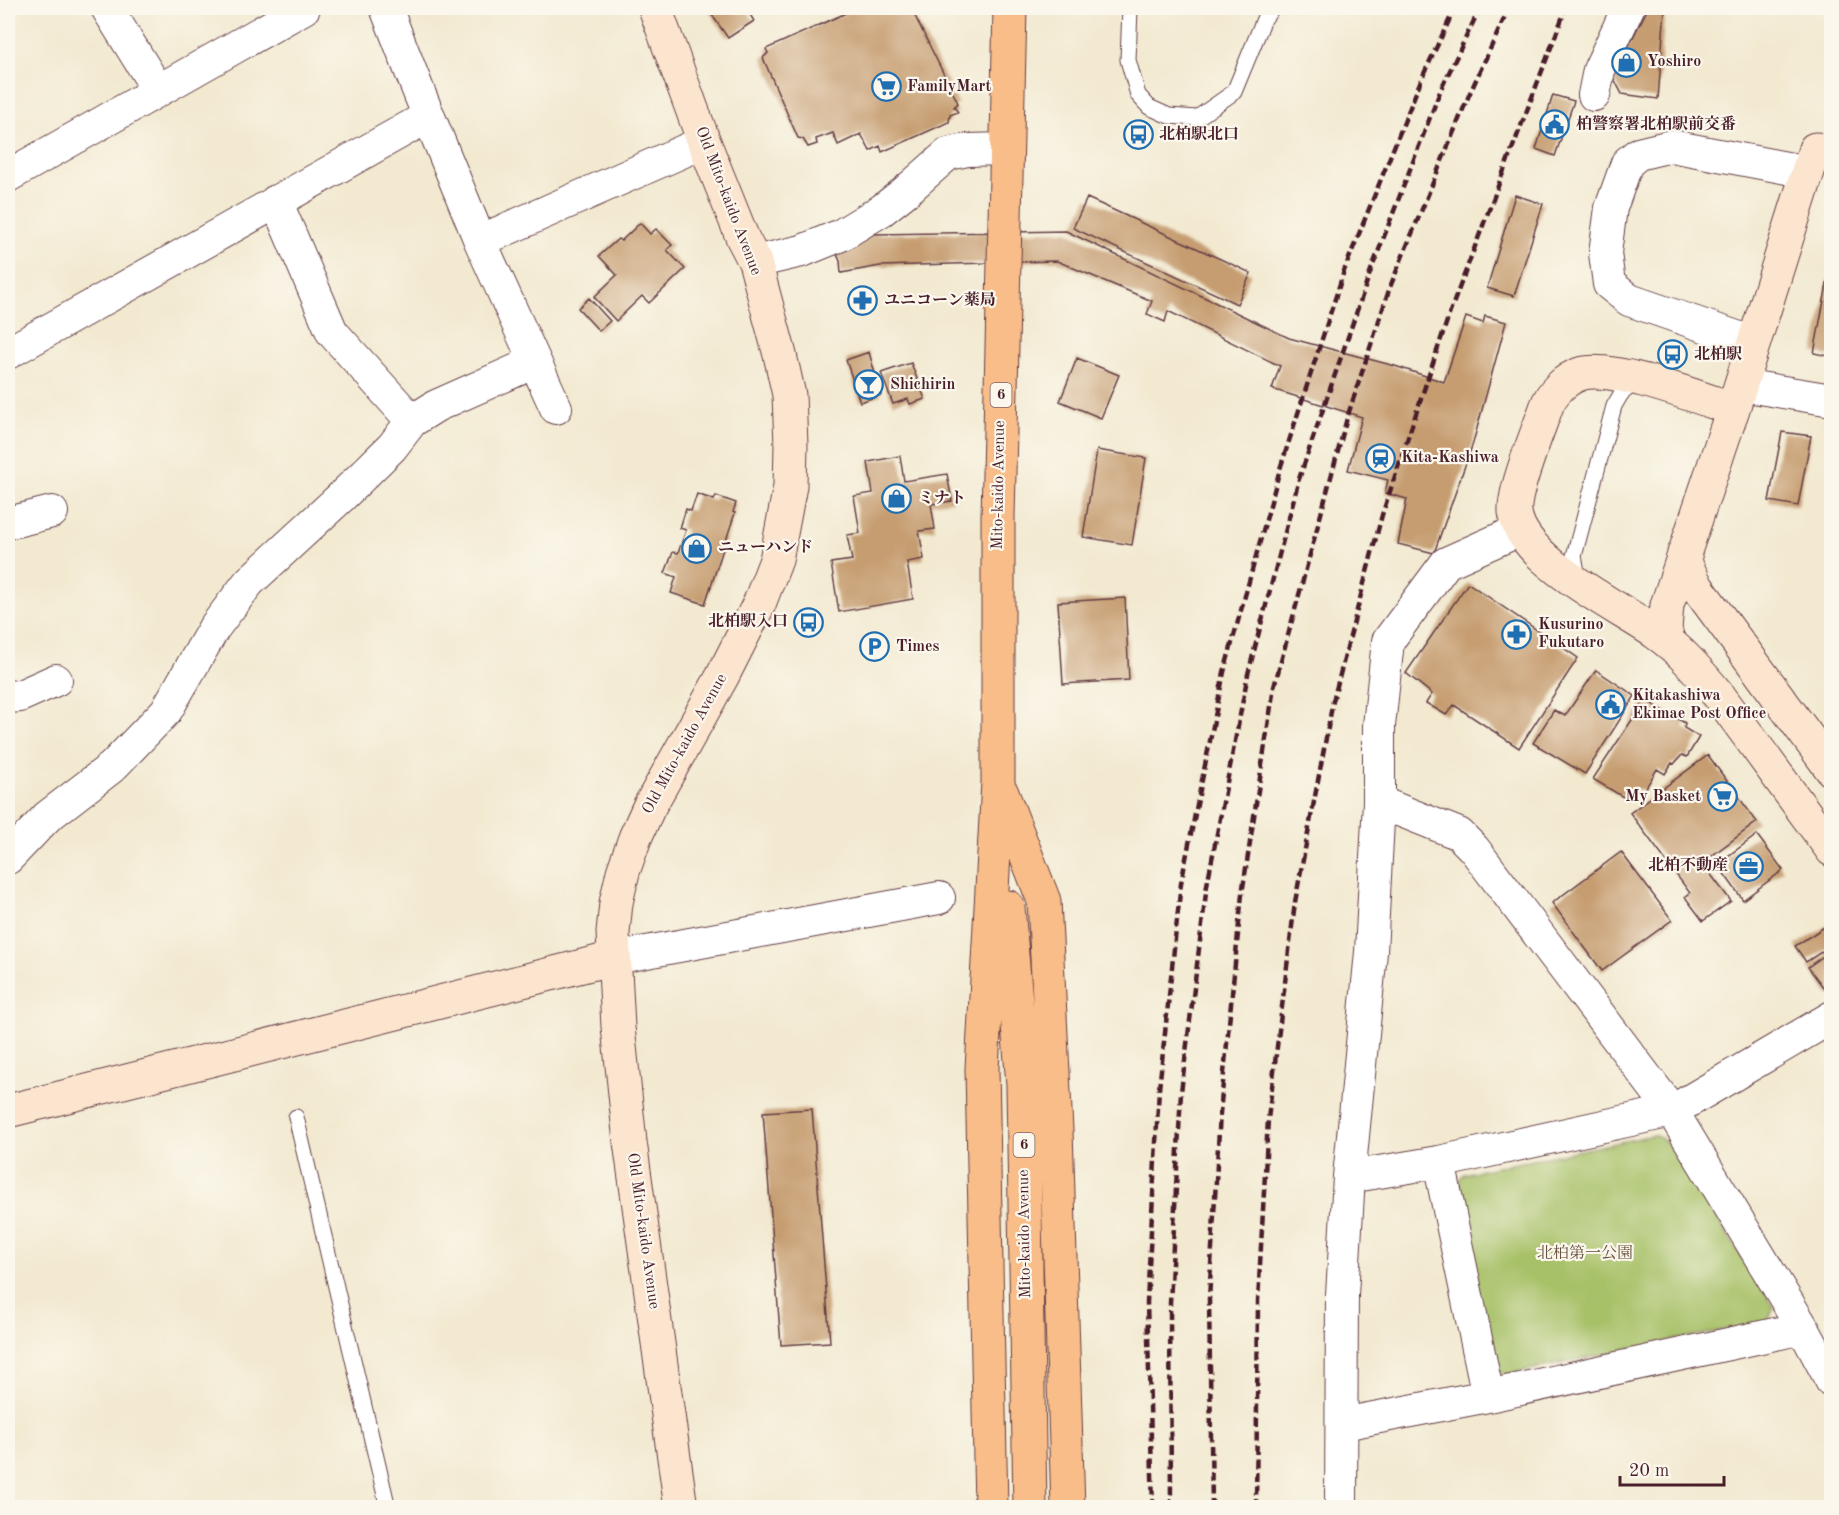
<svg xmlns="http://www.w3.org/2000/svg" width="1839" height="1515" viewBox="0 0 1839 1515" font-family="'Old Standard TT','Noto Serif JP',serif">
<style>
.green{fill:#a7c167;stroke:#787049;stroke-width:1.5}
.building{fill:#c69d71}
.lines{fill:none;stroke-linecap:round;stroke-linejoin:round}
.lane-casing{stroke:#633d44;stroke-width:17}
.street-casing{stroke:#633d44;stroke-width:34}
.secondary-casing{stroke:#633d44;stroke-width:35}
.highway-casing{stroke:#633d44;stroke-width:35}
.lane{stroke:#fff;stroke-width:15}
.street{stroke:#fff;stroke-width:32}
.secondary{stroke:#fce5cf;stroke-width:33}
.highway{stroke:#f8bd88;stroke-width:33}
.rail{stroke:#4a1f2b;stroke-width:4.5;stroke-dasharray:9 4.5;stroke-linecap:butt}
.labels{text-anchor:middle;dominant-baseline:central;stroke-width:4.5;stroke-linejoin:round;paint-order:stroke}
.shield{fill:#fbf7ec;stroke:#7f6065;stroke-width:1.5}
.shield-label{font-size:15px;font-weight:bold;fill:#4a1f2b}
.poi-label{font-size:16px;font-weight:bold;fill:#4a1f2b;stroke:#fbf7ec;text-anchor:start}
.street-label{font-size:16px;fill:#4a1f2b;stroke:#fbf7ec}
.park-label{font-size:16px;fill:#66503d;stroke:#fbf7ec}
</style>
<rect width="100%" height="100%" fill="#fbf7ec"/>
<filter id="ink" filterUnits="userSpaceOnUse"><feTurbulence type="fractalNoise" baseFrequency=".0167" numOctaves="2"/><feDisplacementMap in="SourceGraphic" scale="12" xChannelSelector="R" yChannelSelector="G"/><feConvolveMatrix kernelMatrix="1 2 1 2 8 2 1 2 1" color-interpolation-filters="sRGB"/></filter>
<filter id="wash" filterUnits="userSpaceOnUse"><feTurbulence type="fractalNoise" baseFrequency=".008" numOctaves="4" result="noise"/><feDisplacementMap in="SourceGraphic" scale="24" xChannelSelector="R" yChannelSelector="G"/><feGaussianBlur stdDeviation="1.35" result="paint"/><feColorMatrix in="noise" values="0 0 0 0 0 0 0 0 0 0 0 0 0 0 0 0 0 1.4 0 .05"/><feComposite in="paint" operator="in"/></filter>
<g filter="url(#wash)">
<rect width="100%" height="100%" fill="#f2e9d0"/>
<!-- green -->
<path class="green" d="M1654,1135L1668,1143L1774,1307L1768,1321L1504,1375L1491,1364L1454,1186L1464,1174Z"/>
<g id="blocks">
<!-- building -->
<path class="building" d="M707,8H746L754,21L728,38Z
M857,8H911L958,103L954,107L958,112L950,115L949,122L882,152L880,146L870,151L861,134L838,145L833,133L816,139L817,144L808,147L803,139L798,138L763,58L768,53L766,49Z
M1648,8H1665L1658,99L1622,94L1613,77Z
M1553,95L1574,101L1555,156L1536,149Z
M1515,195L1543,204L1514,296L1487,288Z
M1087,198L1251,273L1237,304L1073,228Z
M640,223L650,234L656,229L672,245L667,250L685,269L649,303L642,296L616,321L594,297L617,275L599,256L618,239L621,241Z
M1066,231L1289,338L1395,366L1444,382L1466,317L1483,323L1485,316L1506,322L1473,443L1434,553L1398,544L1407,499L1385,493L1388,480L1348,470L1362,417L1272,389L1280,366L1168,311L1165,322L1147,314L1152,301L1057,261L880,266L841,273L840,261L836,252L874,234Z
M1828,279L1832,280V350L1828,356L1814,353Z
M589,298L610,321L599,331L578,308Z
M869,352L881,395L860,402L846,360Z
M1077,358L1119,375L1101,418L1060,401Z
M911,363L925,399L910,404L908,399L893,404L881,373Z
M1782,432L1811,436L1798,506L1769,501Z
M1097,450L1146,458L1132,545L1083,537Z
M900,456L904,481L947,474L952,501L931,504L935,529L919,531L924,559L907,562L913,599L839,612L831,563L852,560L847,535L860,533L854,496L873,493L868,462Z
M697,494L714,500L716,496L736,503L733,512L735,513L705,604L671,593L676,577L665,573L673,552L678,553L686,530L680,528L686,509L691,511Z
M1468,583L1578,658L1519,748L1454,705L1446,715L1426,703L1432,694L1406,673Z
M1125,598L1129,680L1063,684L1058,602Z
M1596,670L1635,696L1585,774L1533,743L1554,710L1565,716Z
M1645,700L1685,723L1684,728L1699,737L1687,757L1682,755L1674,764L1672,763L1665,774L1657,769L1644,791L1634,789L1628,800L1593,779Z
M1708,755L1757,822L1702,863L1731,901L1703,921L1685,897L1690,893L1630,813Z
M1757,835L1783,870L1743,900L1717,864Z
M1621,852L1672,920L1602,971L1552,903Z
M1832,922V945L1806,962L1795,946Z
M1832,950V993L1829,995L1808,967Z
M812,1109L830,1342L781,1345L763,1112Z"/>
</g>
</g>
<g filter="url(#ink)">
<use href="#blocks" fill-opacity="0" stroke="#633d44" stroke-width="1.5"/>
<g class="lines">
<defs>
<path id="lane" d="M1130,8L1128,60L1138,95L1149,107L1169,116L1197,118L1234,92L1264,19L1272,8
M1580,578L1577,572L1574,556L1614,406L1621,394L1639,379
M296,1117L388,1508"/>
<path id="street" d="M107,8L158,90
M386,8L420,95L480,241L704,142
M1594,95L1599,70L1628,8
M8,176L304,8
M276,201L332,332L412,421
M480,241L556,408
M755,262L802,251L841,235L882,210L905,192L948,154L967,150L1007,149
M1754,343L1629,300L1609,284L1605,253L1611,208L1627,163L1638,154L1671,146L1808,172
M8,353L429,116
M1741,385L1832,400
M8,523L52,512
M8,697L20,696L56,680
M1379,802L1459,834L1474,849L1672,1111L1803,1328L1832,1382
M8,858L47,817L112,767L166,711L214,628L249,582L340,498L392,447L412,421L436,406L535,362
M614,958L939,898
M1439,1162L1488,1396
M1349,1177L1439,1162L1672,1111L1832,1017
M1343,1424L1488,1396L1803,1328
M1341,1508L1342,1295L1349,1177L1371,952L1379,802V726L1388,641L1446,563L1520,530"/>
<path id="secondary" d="M655,8L704,142L743,239L755,262L780,355L789,395L791,445L790,486L776,560L759,604L722,677L648,809L635,838L623,872L616,903L613,932L618,1027L630,1142L681,1508
M1733,409C1700,398 1611,364 1580,374C1565,379 1551,393 1546,408C1538,431 1513,491 1515,512C1521,561 1618,606 1656,633C1681,650 1701,674 1720,697L1832,850
M1684,553L1687,567L1697,587L1832,770
M1669,643L1665,629L1667,605L1733,409L1815,149L1832,151
M8,1111L614,958"/>
<path id="highway" d="M1002,793L1044,901L1056,1130L1068,1508
M1008,907L1023,1084L1030,1508
M991,1508L982,1069L998,782V516L1010,8"/>
</defs>
<!-- lane casing -->
<use href="#lane" class="lane-casing"/>
<!-- street casing -->
<use href="#street" class="street-casing"/>
<!-- secondary casing -->
<use href="#secondary" class="secondary-casing"/>
<!-- highway casing -->
<use href="#highway" class="highway-casing"/>
<!-- lane -->
<use href="#lane" class="lane"/>
<!-- street -->
<use href="#street" class="street"/>
<!-- secondary -->
<use href="#secondary" class="secondary"/>
<!-- highway -->
<use href="#highway" class="highway"/>
<!-- rail -->
<path class="rail" d="M1153,1508L1147,1302L1159,1089L1181,883L1224,672L1280,469L1344,271L1421,80L1455,8
M1171,1508L1170,1303L1181,1092L1207,885L1248,674L1299,479L1370,273L1441,89L1480,8
M1212,1508L1209,1299L1220,1113L1242,894L1274,687L1347,418L1390,287L1469,95L1509,8
M1256,1508L1258,1301L1268,1119L1295,902L1333,701L1382,515L1450,312L1566,8"/>
</g>
</g>
<!-- icons -->
<defs>
<symbol id="shop-ring" viewBox="-11 -11 22 22"><circle r="9.5" fill="#fbf7ec" stroke="#1f6fb2" stroke-width="1.5"/><path d="M-5-2.5h2.3a2.7 3.5 0 0 1 5.4 0H5L5.5 6h-11ZM-1.5-2.5h3a1.5 2.3 0 0 0-3 0Z" fill="#1f6fb2"/></symbol>
<symbol id="supermarket-ring" viewBox="-11 -11 22 22"><circle r="9.5" fill="#fbf7ec" stroke="#1f6fb2" stroke-width="1.5"/><path d="M-6-5.5h2.5l.6 2H6L4.5 2H-2.5L-4.4-4H-6ZM-1.5 3.2a1.3 1.3 0 1 0 .1 0ZM3 3.2a1.3 1.3 0 1 0 .1 0Z" fill="#1f6fb2"/></symbol>
<symbol id="civic-ring" viewBox="-11 -11 22 22"><circle r="9.5" fill="#fbf7ec" stroke="#1f6fb2" stroke-width="1.5"/><path d="M-.6-6.5H3V-4.5H.6V-3L4-1V1h2V6H-6V1h2V-1L-.6-3ZM-1.2 2.5V6h2.4V2.5Z" fill="#1f6fb2"/></symbol>
<symbol id="bus-ring" viewBox="-11 -11 22 22"><circle r="9.5" fill="#fbf7ec" stroke="#1f6fb2" stroke-width="1.5"/><path d="M-5-6H5V4H4V6H2V4H-2V6H-4V4H-5ZM-3.5-4V0h7V-4ZM-3.5 1.2v1.5H-2V1.2ZM2 1.2v1.5H3.5V1.2Z" fill="#1f6fb2"/></symbol>
<symbol id="pharmacy-ring" viewBox="-11 -11 22 22"><circle r="9.5" fill="#fbf7ec" stroke="#1f6fb2" stroke-width="1.5"/><path d="M-2-6h4v4h4v4h-4v4h-4v-4h-4v-4h4Z" fill="#1f6fb2"/></symbol>
<symbol id="bar-ring" viewBox="-11 -11 22 22"><circle r="9.5" fill="#fbf7ec" stroke="#1f6fb2" stroke-width="1.5"/><path d="M-6-5H6L.8 .8V4.5H3.5V6h-7V4.5H-.8V.8Z" fill="#1f6fb2"/></symbol>
<symbol id="station-ring" viewBox="-11 -11 22 22"><circle r="9.5" fill="#fbf7ec" stroke="#1f6fb2" stroke-width="1.5"/><path d="M-3-6H3Q5-6 5-4V2Q5 4 3 4L4.5 6H3L1.5 4h-3L-3 6H-4.5L-3 4Q-5 4-5 2V-4Q-5-6-3-6ZM-3.5-4v3h7v-3ZM-3.5 1v1.5H-2V1ZM2 1v1.5H3.5V1Z" fill="#1f6fb2"/></symbol>
<symbol id="parking-ring" viewBox="-11 -11 22 22"><circle r="9.5" fill="#fbf7ec" stroke="#1f6fb2" stroke-width="1.5"/><path d="M-3.5-5.5H1a3.5 3.5 0 0 1 0 7H-1V5.5H-3.5ZM-1-3.4V-.6H.8a1.4 1.4 0 0 0 0-2.8Z" fill="#1f6fb2"/></symbol>
<symbol id="office-ring" viewBox="-11 -11 22 22"><circle r="9.5" fill="#fbf7ec" stroke="#1f6fb2" stroke-width="1.5"/><path d="M-6-3h4V-5.5h4V-3h4V5H-6ZM-1-4.5V-3h2v-1.5ZM-6 0V1H6V0Z" fill="#1f6fb2"/></symbol>
</defs>
<g fill-rule="evenodd">
<use href="#shop-ring" x="1610" y="46" width="33" height="33"/>
<use href="#supermarket-ring" x="870" y="70" width="33" height="33"/>
<use href="#civic-ring" x="1538" y="108" width="33" height="33"/>
<use href="#bus-ring" x="1122" y="118" width="33" height="33"/>
<use href="#pharmacy-ring" x="846" y="284" width="33" height="33"/>
<use href="#bus-ring" x="1656" y="338" width="33" height="33"/>
<use href="#bar-ring" x="852" y="368" width="33" height="33"/>
<use href="#station-ring" x="1364" y="442" width="33" height="33"/>
<use href="#shop-ring" x="880" y="482" width="33" height="33"/>
<use href="#shop-ring" x="680" y="532" width="33" height="33"/>
<use href="#bus-ring" x="792" y="606" width="33" height="33"/>
<use href="#pharmacy-ring" x="1500" y="618" width="33" height="33"/>
<use href="#parking-ring" x="858" y="630" width="33" height="33"/>
<use href="#civic-ring" x="1594" y="688" width="33" height="33"/>
<use href="#supermarket-ring" x="1706" y="780" width="33" height="33"/>
<use href="#office-ring" x="1732" y="850" width="33" height="33"/>
</g>
<g class="labels">
<!-- shield labels -->
<g class="shield">
<rect x="990.5" y="383" width="21" height="24" rx="4.5"/>
<rect x="1013.5" y="1133" width="21" height="24" rx="4.5"/>
</g>
<g class="shield-label">
<text x="1001" y="395">6</text>
<text x="1024" y="1145">6</text>
</g>
<!-- poi labels -->
<g class="poi-label">
<text x="1647" y="62">Yoshiro</text>
<text x="907" y="87">FamilyMart</text>
<text x="1576" y="125">柏警察署北柏駅前交番</text>
<text x="1159" y="135">北柏駅北口</text>
<text x="884" y="301">ユニコーン薬局</text>
<text x="1694" y="355">北柏駅</text>
<text x="890" y="385">Shichirin</text>
<text x="1401" y="458">Kita-Kashiwa</text>
<text x="918" y="499">ミナト</text>
<text x="718" y="548">ニューハンド</text>
<text x="788" y="622" text-anchor="end">北柏駅入口</text>
<text x="1538" y="625">Kusurino<tspan x="1538" dy="18">Fukutaro</tspan></text>
<text x="896" y="647">Times</text>
<text x="1632" y="696">Kitakashiwa<tspan x="1632" dy="18">Ekimae Post Office</tspan></text>
<text x="1701" y="797" text-anchor="end">My Basket</text>
<text x="1728" y="866" text-anchor="end">北柏不動産</text>
</g>
<!-- street labels -->
<g class="street-label">
<text transform="translate(728 201) rotate(69)">Old Mito-kaido Avenue</text>
<text transform="translate(999 485) rotate(-89)">Mito-kaido Avenue</text>
<text transform="translate(685 744) rotate(-61)">Old Mito-kaido Avenue</text>
<text transform="translate(643 1231) rotate(82)">Old Mito-kaido Avenue</text>
<text transform="translate(1025 1234) rotate(-91)">Mito-kaido Avenue</text>
</g>
<!-- park labels -->
<g class="park-label">
<text x="1585" y="1254">北柏第一公園</text>
</g>
</g>
<!-- margin -->
<rect width="1839" height="1515" fill="none" stroke="#fbf7ec" stroke-width="30"/>
<!-- scale -->
<path d="M1620 1476v9h104v-9" fill="none" stroke="#4a1f2b" stroke-width="3"/>
<text x="1629" y="1476" font-size="18" fill="#4a1f2b" stroke="#fbf7ec" stroke-width="4.5" paint-order="stroke">20 m</text>
</svg>
